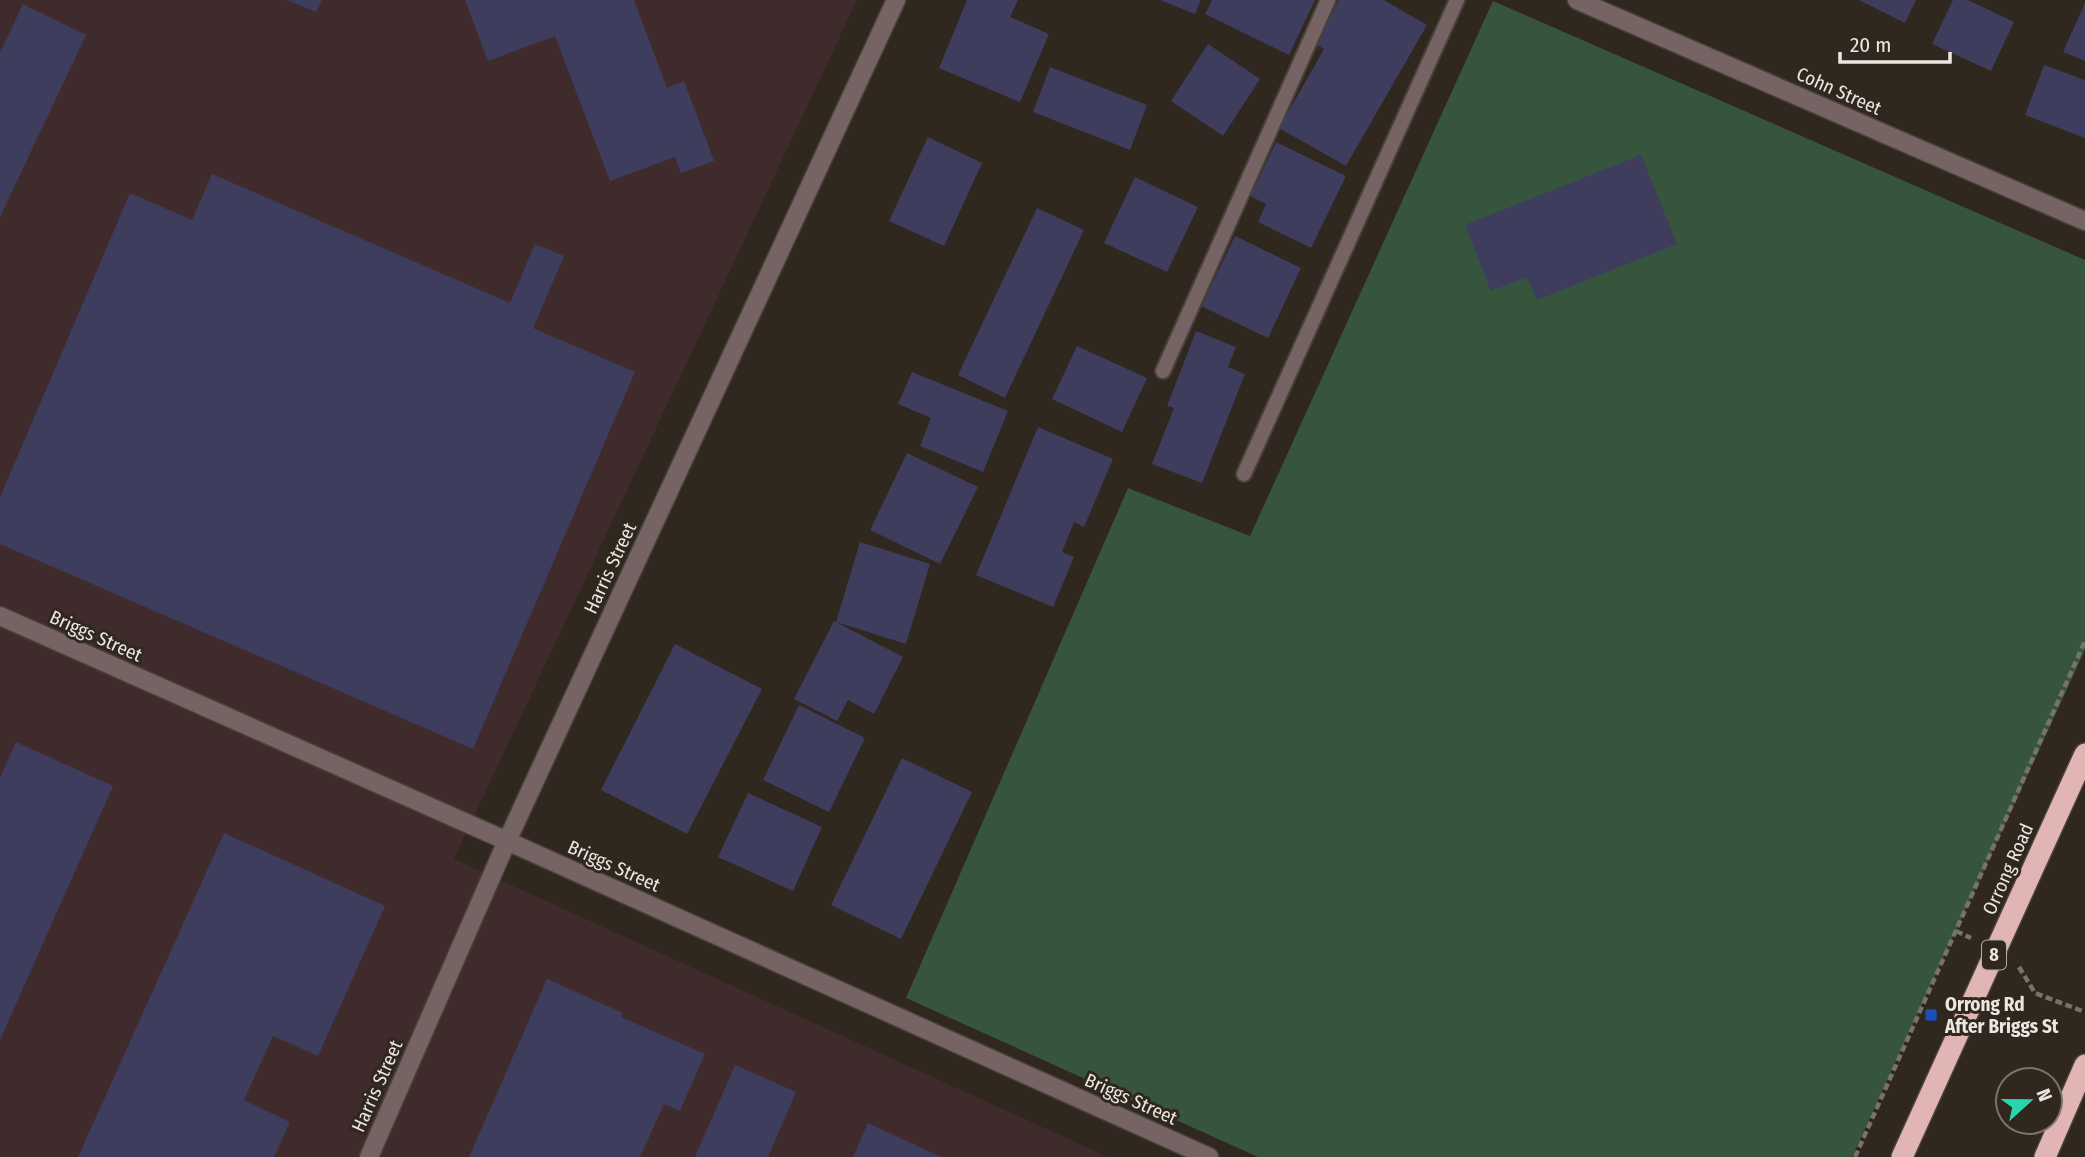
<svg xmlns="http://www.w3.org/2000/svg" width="2085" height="1157" viewBox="0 0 2085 1157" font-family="'Fira Sans Condensed',sans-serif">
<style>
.industrial{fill:#3f2b2c}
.green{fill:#37543d}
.building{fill:#3e3d5d}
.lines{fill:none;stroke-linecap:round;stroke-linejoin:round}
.lane-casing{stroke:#4a423a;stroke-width:18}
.street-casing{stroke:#4a423a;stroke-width:21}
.highway-casing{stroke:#4a423a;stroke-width:24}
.path{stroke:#79726b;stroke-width:4.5;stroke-dasharray:7 3.5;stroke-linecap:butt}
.lane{stroke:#766464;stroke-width:14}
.street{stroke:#766464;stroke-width:18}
.highway{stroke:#e2b5b5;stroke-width:21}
.transit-dot{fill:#1a4fb4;stroke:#30271f;stroke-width:2.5}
.labels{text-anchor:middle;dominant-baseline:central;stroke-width:6;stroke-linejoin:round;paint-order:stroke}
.shield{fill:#30271f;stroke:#b4ada7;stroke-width:2}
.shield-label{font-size:18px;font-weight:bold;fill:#ece6e1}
.street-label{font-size:19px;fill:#ece6e1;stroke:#30271f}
.poi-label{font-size:19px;font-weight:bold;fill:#ece6e1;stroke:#30271f;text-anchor:start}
</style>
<rect width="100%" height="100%" fill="#30271f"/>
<!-- industrial -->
<path class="industrial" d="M0,0H857L454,859L1108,1157H0Z"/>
<!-- green -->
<path class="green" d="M1493,1L2085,260V650L1852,1157H1258L906,998L1128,488L1250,536Z"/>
<!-- building -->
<path class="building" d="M287,0H322L316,12Z
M465,0H634L667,88L684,81L714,161L681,173L675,157L610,181L555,36L488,61Z
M967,0H1018L1010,17L1049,34L1020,102L939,68Z
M1160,0H1201L1195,14Z
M1212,0H1315L1289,55L1205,14Z
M1339,0H1384L1427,25L1346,166L1279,128L1324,49L1314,43Z
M1859,0H1916L1905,23Z
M1953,0H1968L2014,22L1991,71L1932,44Z
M2085,3V61L2063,52Z
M23,4L86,35L0,217V53Z
M1208,44L1260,79L1223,136L1171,101Z
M2044,65L2085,80V138L2025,115Z
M1050,67L1147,105L1130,150L1033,112Z
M928,137L982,163L944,246L889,221Z
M1276,142L1346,176L1311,248L1258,222L1266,204L1250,196Z
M1641,155L1677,244L1537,300L1527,277L1491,291L1465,225Z
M212,174L510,303L535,244L564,256L533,328L635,372L473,749L0,544V497L130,193L192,220Z
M1135,177L1198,207L1167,272L1104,243Z
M1037,208L1084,230L1005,398L958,375Z
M1235,236L1301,268L1268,338L1201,306Z
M1196,331L1236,347L1228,367L1245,374L1202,483L1152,464L1174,408L1167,406Z
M1077,346L1147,378L1122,432L1052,399Z
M912,372L1008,411L983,472L920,446L931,418L898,404Z
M1038,427L1113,459L1084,527L1074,522L1062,552L1074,557L1053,607L976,575Z
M907,453L978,487L940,564L870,530Z
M860,542L930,564L906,644L836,622Z
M834,621L903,657L874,714L848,700L837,721L794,699Z
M675,644L762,689L687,834L601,790Z
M799,705L865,738L829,812L763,780Z
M16,742L113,786L0,1040V778Z
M902,758L972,792L901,939L831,905Z
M748,793L822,827L793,891L718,857Z
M224,833L385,906L318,1056L273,1036L244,1100L290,1122L274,1157H78Z
M547,979L623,1013L621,1017L705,1054L680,1111L664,1104L640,1157H469Z
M735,1065L796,1092L768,1157H695Z
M868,1123L941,1157H853Z"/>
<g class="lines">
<defs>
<path id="lane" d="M1163,371L1328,0
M1244,474L1457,0"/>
<path id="street" d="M1577,0L2085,221
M0,616L507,841L1209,1157
M369,1157L507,841L896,0"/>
<path id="highway" d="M1902,1157L2085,754
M2045,1157L2085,1065"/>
</defs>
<!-- lane casing -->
<use href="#lane" class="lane-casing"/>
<!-- street casing -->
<use href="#street" class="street-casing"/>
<!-- highway casing -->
<use href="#highway" class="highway-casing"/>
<!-- path -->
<path class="path" d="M1956,931L1971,938
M2019,967L2035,993L2085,1012
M1855,1157L2085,641"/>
<!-- lane -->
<use href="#lane" class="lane"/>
<!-- street -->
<use href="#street" class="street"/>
<!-- highway -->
<use href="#highway" class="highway"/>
</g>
<!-- markers -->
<rect class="transit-dot" x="1924" y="1008" width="14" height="14" rx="3.5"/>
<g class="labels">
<!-- shield labels -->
<rect class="shield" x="1982" y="940.5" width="24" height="29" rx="5"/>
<g class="shield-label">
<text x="1994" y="955">8</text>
</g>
<!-- street labels -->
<g class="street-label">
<text transform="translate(1839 91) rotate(24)">Cohn Street</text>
<text transform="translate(610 568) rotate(-65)">Harris Street</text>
<text transform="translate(96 636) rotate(24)">Briggs Street</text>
<text transform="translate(614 866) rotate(24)">Briggs Street</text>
<text transform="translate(2008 869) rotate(-66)">Orrong Road</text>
<text transform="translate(377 1086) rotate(-66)">Harris Street</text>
<text transform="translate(1131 1099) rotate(24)">Briggs Street</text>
</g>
<!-- poi labels -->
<g class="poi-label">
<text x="1945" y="1004">Orrong Rd<tspan x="1945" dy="22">After Briggs St</tspan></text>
</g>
</g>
<!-- north arrow -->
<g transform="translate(2029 1101) rotate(69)"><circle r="33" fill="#30271f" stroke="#7b736d" stroke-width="2"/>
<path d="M0-5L12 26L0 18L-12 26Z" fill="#29d5ad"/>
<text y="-10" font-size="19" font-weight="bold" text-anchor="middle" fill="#ece6e1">N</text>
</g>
<!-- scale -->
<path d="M1840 52v10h110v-10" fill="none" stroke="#ece6e1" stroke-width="3.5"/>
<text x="1850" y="52" font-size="21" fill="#ece6e1" stroke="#30271f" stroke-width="5" paint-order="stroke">20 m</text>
</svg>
